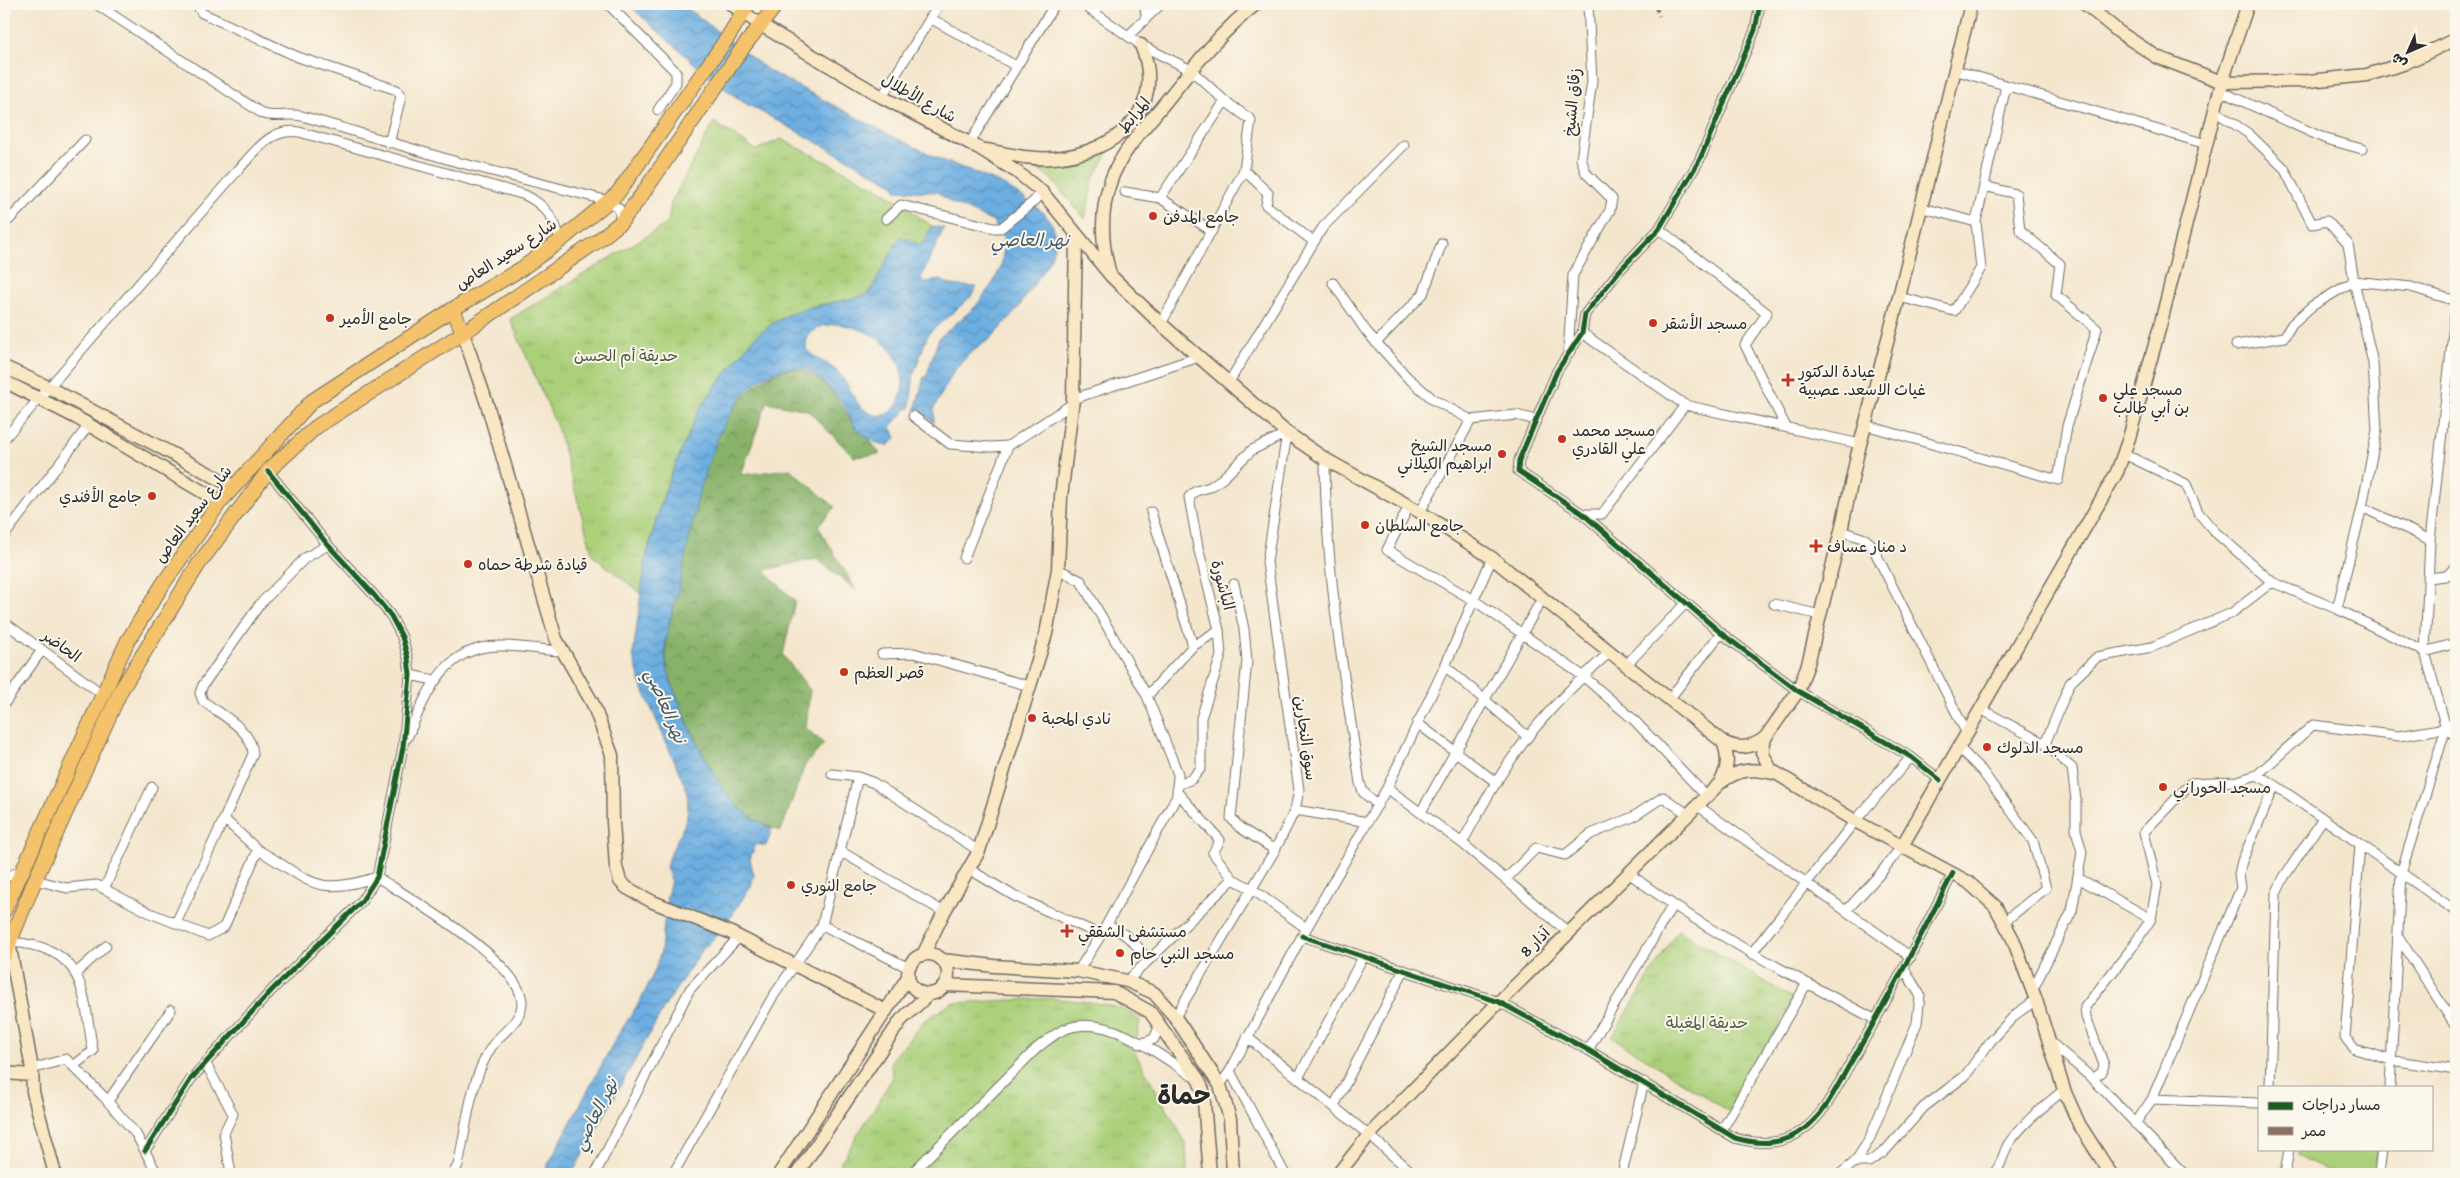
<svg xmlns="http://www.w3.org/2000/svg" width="2460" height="1178" viewBox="0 0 2460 1178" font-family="Itim,'Playpen Sans Arabic',sans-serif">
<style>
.grass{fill:url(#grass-dots);stroke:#6b7e52}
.forest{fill:url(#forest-crowns);stroke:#5a6e4a}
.park{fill:url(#park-tufts);stroke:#6b7e52}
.pitch{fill:#abd07a;stroke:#6b7e52}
.water{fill:url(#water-waves);stroke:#4c6c86;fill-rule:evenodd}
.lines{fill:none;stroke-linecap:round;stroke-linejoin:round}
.street-casing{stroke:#716c64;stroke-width:11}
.secondary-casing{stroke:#716c64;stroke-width:15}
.primary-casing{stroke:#716c64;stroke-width:16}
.street{stroke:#fff;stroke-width:9}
.secondary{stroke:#fae7c3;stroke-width:12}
.primary{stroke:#f3c26a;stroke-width:14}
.quiet{stroke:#8d6e63;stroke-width:4;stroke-dasharray:8 4;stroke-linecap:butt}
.cycleway-casing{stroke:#fbf7ec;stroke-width:8}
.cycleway{stroke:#1b5e20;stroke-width:5}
.poi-dot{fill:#c8321e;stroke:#fbf7ec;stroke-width:2}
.labels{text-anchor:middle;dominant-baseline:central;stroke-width:4;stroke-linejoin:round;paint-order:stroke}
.street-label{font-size:16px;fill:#2b2b2b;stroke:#fbf7ec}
.poi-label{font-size:16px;fill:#2b2b2b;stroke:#fbf7ec;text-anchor:start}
.park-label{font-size:16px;fill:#515d43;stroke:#fbf7ec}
.water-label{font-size:18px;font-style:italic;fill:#42596b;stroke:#fbf7ec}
.town-label{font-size:26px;font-weight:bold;fill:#2b2b2b;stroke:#fbf7ec}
</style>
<defs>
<pattern id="grass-dots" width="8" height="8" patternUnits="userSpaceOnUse" patternTransform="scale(1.25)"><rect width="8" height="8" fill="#abd07a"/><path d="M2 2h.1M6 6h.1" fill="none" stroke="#93b36a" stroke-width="1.8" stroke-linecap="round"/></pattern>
<pattern id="forest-crowns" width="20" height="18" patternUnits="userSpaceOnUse" patternTransform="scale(1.25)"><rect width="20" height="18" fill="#88b26a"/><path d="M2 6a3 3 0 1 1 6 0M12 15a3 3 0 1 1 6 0" fill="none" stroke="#6f9157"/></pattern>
<pattern id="park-tufts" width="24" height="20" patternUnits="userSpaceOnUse" patternTransform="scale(1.25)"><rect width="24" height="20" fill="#abd07a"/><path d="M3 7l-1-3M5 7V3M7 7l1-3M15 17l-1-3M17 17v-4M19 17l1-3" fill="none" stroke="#93b36a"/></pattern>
<pattern id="water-waves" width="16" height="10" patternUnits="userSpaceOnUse" patternTransform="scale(1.25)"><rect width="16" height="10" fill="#6caee1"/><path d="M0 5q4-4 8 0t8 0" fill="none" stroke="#598eb7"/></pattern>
</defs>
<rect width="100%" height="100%" fill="#fbf7ec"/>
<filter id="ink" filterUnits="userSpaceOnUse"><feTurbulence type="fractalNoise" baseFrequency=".02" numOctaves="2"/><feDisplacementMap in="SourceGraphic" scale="10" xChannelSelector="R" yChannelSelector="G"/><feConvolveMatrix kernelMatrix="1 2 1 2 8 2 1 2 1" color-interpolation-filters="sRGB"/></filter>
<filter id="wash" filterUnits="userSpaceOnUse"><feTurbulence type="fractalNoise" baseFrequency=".0096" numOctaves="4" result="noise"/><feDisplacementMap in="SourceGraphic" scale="20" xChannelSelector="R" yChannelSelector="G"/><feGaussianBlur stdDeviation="1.12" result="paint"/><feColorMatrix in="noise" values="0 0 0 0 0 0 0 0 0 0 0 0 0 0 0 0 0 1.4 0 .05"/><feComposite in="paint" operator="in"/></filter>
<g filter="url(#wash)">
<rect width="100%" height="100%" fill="#f4e6cd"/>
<!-- grass -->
<path class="grass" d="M1117,137L1093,180L1085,219L1050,178L1019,156L1048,162L1078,161Z"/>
<!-- forest -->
<path class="forest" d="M791,368C828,376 835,397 854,426C857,430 862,432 866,436C871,441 875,448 880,454L854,457L807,410L767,402L741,475L790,469L835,507L818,526L856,590L816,559L764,570L795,601L783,655L810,690L806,728L824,744L805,765L781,831C763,825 746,816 733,802C713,780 668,688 666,659C664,632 675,606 680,581C694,513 710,386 791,368Z"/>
<!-- park -->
<path class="park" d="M714,122L756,150L781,139L882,190L932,226L922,245L880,272L873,288L863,296L807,308L772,324L716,385L698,413L670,477L659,509L645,562L642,594L593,556L558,429L510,319L668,223L671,203Z
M1678,930L1794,999L1729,1112L1612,1037Z
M1052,998C1081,1002 1117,1001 1140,1020L1134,1051L1186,1143L1187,1174H829L836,1170L892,1079L891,1061L924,1021L952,1003Z"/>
<!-- pitch -->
<path class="pitch" d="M2298,1149H2377L2373,1174H2335L2297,1155Z"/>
<!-- water -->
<path class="water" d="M628,4H682L769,71L890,135L940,159L1000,183L1021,196L1044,213L1053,226L1056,241L1050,260L1016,311L991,338L968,355L954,371L934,408V423L920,411L915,410L924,377H926L939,338L976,306L993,283L1001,267L1004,247L1003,237L993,222L952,203L937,192L896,190L895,185L743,102L708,76Z
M932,226L944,228L921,278L924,282L941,280L950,285L976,287L974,294L928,334L914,373L910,408L907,409L891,426L896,438L888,446C878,446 863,435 856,428C851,423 849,414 845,408C834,391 812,365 789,368C712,379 693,523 680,583C675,608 662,635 666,661C671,693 710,775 732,801C742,813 758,821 772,829L766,846L756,844L750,859L754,876L751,886L722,930L702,950L665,1006L572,1174H543L616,1038L642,998L655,970L661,951L667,896L671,880L666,867C675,835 694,825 686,788L642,687L633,655L645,562L659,509L670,477L698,412L716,385L755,337L772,324L787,315L807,308L864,296L870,292L900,236L922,245ZM839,324C934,340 905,437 866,411C854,403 849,385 840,374C830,363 815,360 806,349L807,336L821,326Z"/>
</g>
<g filter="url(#ink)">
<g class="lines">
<defs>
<path id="street" d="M96,4L263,114C276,118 289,113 302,116L457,162L609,201L619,209L621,222
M196,4L202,13L298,57L397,90L401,97L389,143
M608,4L676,72V83L658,110
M1082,4L1141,45L1191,70L1225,101L1251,120L1244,170L1161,324
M1145,4L1146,18
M1760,4L1755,30L1700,159L1659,229L1620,270L1585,314L1582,333L1557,371L1519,460L1518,471L1583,514L1721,633L1798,691L1911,757L1940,780
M930,18L1016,66
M1128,36L1161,4
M1954,70L2206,144
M2220,91L2326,139L2362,149
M882,97L939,4
M2215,111L2249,134L2284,168L2312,224L2327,221L2348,244L2354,281L2373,363L2377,430L2362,507L2337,609
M969,144L1055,4
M1244,170L1268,193L1266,205L1314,242
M1125,192L1160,198
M1919,207L1976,222
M4,214L9,220L85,140
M886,219L901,205L994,228H1001L1033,202L1042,192
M1659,229L1767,313L1745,345L1786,427
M1212,231L1160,198L1225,101
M1333,283L1366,331L1407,377L1434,400L1471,420L1516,415L1537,420
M1899,297L1954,311L1981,268L1976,222L2006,86
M2456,306L2430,540L2425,652L2446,728L2456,736
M1582,333L1685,405L1860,444
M1376,343L1423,294L1442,243
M2236,345L2284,337L2292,324L2312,306L2354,281L2411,287L2456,301
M1568,354L1573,275L1610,210L1612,199L1586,173L1581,159L1592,81L1588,4
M1229,382L1323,227L1404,145
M1073,399L1199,357
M913,416L950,444L990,447L1008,446L1072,404
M1865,425L2058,480L2067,426L2097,329L2056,295L2060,264L2020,230L2016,194L1984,186
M4,439L238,170C255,152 271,127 299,132L525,195C545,205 556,219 560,241
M2124,454L2186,484L2198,512L2214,531L2272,582L2337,609L2425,652L2456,643
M1325,459C1325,568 1344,675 1360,783L1363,792L1378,805
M1409,506L1387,550L1475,601L1583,676L1634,720L1707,797
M2362,507L2430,540
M1151,512L1193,646
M1420,512L1471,420
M1583,514H1602L1685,405
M1841,531L1865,539L1871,544L1967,734
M4,536L89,425
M964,558L1008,446
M1058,569L1081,581L1147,696L1178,774L1177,796L1101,935L1078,971
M2428,578L2446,576L2456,567
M1234,584L1244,629L1247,661L1231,818L1239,827L1275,850
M1774,604L1820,615
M4,622L102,694
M882,654L914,653L1029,686
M1627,664L1686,603
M1445,666L1528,737
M410,675L434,680
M1147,696L1193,646L1219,630
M1670,698L1721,633
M4,704L42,650
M1981,709L2045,744L2072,768L2076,800V830L2082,852L2072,911L2032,991
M1417,723L1497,783
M407,738C426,695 443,646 499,646C519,645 540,650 561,651
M2045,744L2070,683L2097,657L2152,647L2232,613L2272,582
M1959,748L1982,771L2033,841L2046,888L2005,921
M832,774L858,777L874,783L979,851
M2257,775L2275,785L2456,911
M1177,785L1192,779L1201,768V718L1221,656L1219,630L1198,547L1189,497L1196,491L1210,487L1223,478L1252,450L1287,433
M1387,788L1462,843L1568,932
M1177,792L1220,840L1213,853L1233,879L1252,889L1306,928
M1698,806L1911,957
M1295,810L1368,822
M1421,812L1543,597
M224,819L253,754C252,729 221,715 203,701L200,693L203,685L260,604L305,558L328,545
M1462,843C1478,814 1493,784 1513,757C1540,718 1575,683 1611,651
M2360,844L2345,1038L2355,1049L2391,1060L2456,1070
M840,851L944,912
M969,869L1014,896L1101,935
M1630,874C1706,932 1792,975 1876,1020
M4,878L21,871
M2078,878L2151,919L2131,949L2085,1007L2086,1017L2104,1065L2102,1072L2093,1079
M1506,879L1536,848L1565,855L1591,834L1633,817L1663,797L1689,815
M35,880L67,888L97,885L150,913L208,936L224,927L258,850C310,879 312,898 377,877C411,899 520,961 522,1002C522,1024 498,1033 489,1051C469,1085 467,1127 458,1165L453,1174
M104,889L152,787
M1846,911L1879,875L1902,846
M2151,919L2157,885L2144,832L2191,783L2237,781L2257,775L2313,725L2399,736L2446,728
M176,923L224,819L258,850
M822,925L909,968
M1107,925C1128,935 1135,941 1148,961
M1302,936L1499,1002L1588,1050L1735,1138C1759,1145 1784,1145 1804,1129C1825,1114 1837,1086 1850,1064C1887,1002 1920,938 1953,873
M2398,936L2456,1027
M9,942C87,947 82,989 93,1051L73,1066
M1751,954L1855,821L1911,757
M75,974L106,946
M1127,981L1233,879
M1175,1017L1275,850L1295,810L1299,790L1267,562L1287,433
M1247,1037L1369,1135L1414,1174
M2049,1041L2093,1079L2184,1174
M1140,1044L1154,1039L1160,1025
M1588,1050L1672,906
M206,1064L233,1114L224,1133L231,1174
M32,1069L66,1059L103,1096L136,1134L157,1174
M1230,1071L1285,1174
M1298,1078L1363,957
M1220,1085L1230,1071L1302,936L1387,788L1445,666L1492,558
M2270,1087L2276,894L2284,877L2323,819
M2390,1087L2401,873L2446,728L2456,722
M2152,1099L2259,1103
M108,1101L171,1010
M1334,1106L1404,970
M2135,1124L2152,1099L2241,888L2239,874L2242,861L2275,785
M1722,1130L1807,983
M145,1151L191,1079L272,990L361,902L377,877L403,747L410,675L408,658L402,637L391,616L374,595L328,545L268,471
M1855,1162H1869L1884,1152L1924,1107L1965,1076L1990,1042L2016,1014L2036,1000
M595,1174L690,989L739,937
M673,1174L772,998L822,925L858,777
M911,1174L1037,1048C1049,1039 1061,1028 1077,1026C1115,1019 1162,1057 1194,1077
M1622,1174L1644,1082
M1840,1174L1855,1162L1869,1140L1917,1023L1920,995L1904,969
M1993,1174C2003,1165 2002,1154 2009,1143C2022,1124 2046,1104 2064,1090
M2285,1174L2289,1149
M2379,1174L2382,1149"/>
<path id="secondary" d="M731,4L761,25L882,97L979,148L1017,172L1042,192L1111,276L1161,324L1287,433L1325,459L1420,512L1492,558L1723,742C1739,750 1751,748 1765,738L1798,691L1808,664L1841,531L1857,456L1899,297L1971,4
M2085,4L2119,32L2157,57L2222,82L2309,81L2367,75L2403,64L2456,39
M986,150C1009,154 1030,160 1054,158C1115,153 1168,110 1141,45
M1110,274C1101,243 1100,211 1111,180C1122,151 1144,128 1163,105C1191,70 1220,32 1256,4
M463,333L487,404L556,639L593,704L612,755L613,822L616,867L620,881L627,888L653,902L729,932L886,1011
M4,367L48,387L234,487
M4,381L77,418L220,502
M1765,738L1762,752L1771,770L1855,821L1968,882L1995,906L2013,939L2036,1000L2064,1090L2079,1124L2111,1174
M1720,783C1728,769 1729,757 1723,742
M1902,846L2117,472L2129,438L2160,326L2222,82L2248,4
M9,942L32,1069L33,1092L55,1174
M908 974a20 20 0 1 1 40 0a20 20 0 1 1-40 0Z
M923,955L944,912L979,851L1046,634L1058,569L1061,497L1073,399L1076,237
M942,960L994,966L1078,971L1127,981L1154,993L1175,1017L1220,1085L1230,1119L1233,1174
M945,985L1114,992L1150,1012L1198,1079L1203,1090L1210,1174
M4,1073L32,1075
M779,1174L908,977
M797,1174L901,1020L929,994
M1338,1174L1369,1135L1499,1002L1720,783C1739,768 1755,768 1777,774"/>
<path id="primary" d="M453,309L463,333
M4,911L127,642L163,584L220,502L312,401L453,309L521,269L560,241L617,194L728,37L748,4
M4,956L35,880L121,690L198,565L268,471L316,427L463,333L599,240L621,222L641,196L744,46L777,4"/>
</defs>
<!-- street casing -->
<use href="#street" class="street-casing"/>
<!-- secondary casing -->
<use href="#secondary" class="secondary-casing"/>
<!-- primary casing -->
<use href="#primary" class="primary-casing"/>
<!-- street -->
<use href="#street" class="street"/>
<!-- secondary -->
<use href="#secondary" class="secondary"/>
<!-- primary -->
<use href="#primary" class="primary"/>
<!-- quiet -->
<path class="quiet" d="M1655,4L1659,16"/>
<defs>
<path id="cycleway" d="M1760,4L1755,30L1700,159L1659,229L1620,270L1585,314L1582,333L1557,371L1519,460L1518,471L1583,514L1721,633L1798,691L1911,757L1940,780
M1302,936L1499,1002L1588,1050L1735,1138C1759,1145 1784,1145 1804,1129C1825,1114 1837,1086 1850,1064C1887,1002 1920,938 1953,873
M145,1151L191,1079L272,990L361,902L377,877L403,747L410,675L408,658L402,637L391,616L374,595L328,545L268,471"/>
</defs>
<!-- cycleway casing -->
<use href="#cycleway" class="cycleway-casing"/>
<!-- cycleway -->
<use href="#cycleway" class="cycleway"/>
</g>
</g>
<!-- markers -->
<g class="poi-dot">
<circle cx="1153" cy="216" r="5"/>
<circle cx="330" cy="318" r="5"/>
<circle cx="1653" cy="323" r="5"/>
<path d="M1785.5 372.5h5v5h5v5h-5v5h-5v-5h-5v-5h5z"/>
<circle cx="2103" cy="398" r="5"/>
<circle cx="1562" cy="439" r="5"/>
<circle cx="1502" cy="454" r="5"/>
<circle cx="152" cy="496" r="5"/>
<circle cx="1365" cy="525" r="5"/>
<path d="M1813.5 538.5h5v5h5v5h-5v5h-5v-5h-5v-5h5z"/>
<circle cx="468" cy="564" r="5"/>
<circle cx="844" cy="672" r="5"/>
<circle cx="1032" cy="718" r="5"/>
<circle cx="1987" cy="747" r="5"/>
<circle cx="2163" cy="787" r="5"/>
<circle cx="791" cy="885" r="5"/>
<path d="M1064.5 923.5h5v5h5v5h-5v5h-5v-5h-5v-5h5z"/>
<circle cx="1120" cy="953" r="5"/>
</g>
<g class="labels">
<!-- street labels -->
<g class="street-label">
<text transform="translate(919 98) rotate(29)">شارع الأطلال</text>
<text transform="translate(1572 102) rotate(-85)">زقاق الشيخ</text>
<text transform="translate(1134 115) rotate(-51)">المرابط</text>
<text transform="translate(506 254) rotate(-33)">شارع سعيد العاص</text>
<text transform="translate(193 514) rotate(-53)">شارع سعيد العاص</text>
<text transform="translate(1223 585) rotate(75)">الباشورة</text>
<text transform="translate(62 646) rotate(36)">الحاضر</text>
<text transform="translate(1306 738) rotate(82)">سوق النجارين</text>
<text transform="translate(1535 942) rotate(-45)">8 آذار</text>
</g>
<!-- poi labels -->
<g class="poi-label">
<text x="1163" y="216">جامع المدفن</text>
<text x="340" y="318">جامع الأمير</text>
<text x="1663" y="323">مسجد الأشقر</text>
<text x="1799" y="371">عيادة الدكتور<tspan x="1799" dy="18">غياث الاسعد. عصبية</tspan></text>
<text x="2113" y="389">مسجد علي<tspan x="2113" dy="18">بن أبي طالب</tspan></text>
<text x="1572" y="430">مسجد محمد<tspan x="1572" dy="18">علي القادري</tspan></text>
<text x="1492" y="445" text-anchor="end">مسجد الشيخ<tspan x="1492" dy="18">ابراهيم الكيلاني</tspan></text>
<text x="142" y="496" text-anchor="end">جامع الأفندي</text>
<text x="1375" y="525">جامع السلطان</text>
<text x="1827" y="546">د منار عساف</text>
<text x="478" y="564">قيادة شرطة حماه</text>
<text x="854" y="672">قصر العظم</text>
<text x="1042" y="718">نادي المحبة</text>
<text x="1997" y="747">مسجد الدلوك</text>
<text x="2173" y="787">مسجد الحوراني</text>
<text x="801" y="885">جامع النوري</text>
<text x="1078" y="931">مستشفى الشققي</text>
<text x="1130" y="953">مسجد النبي حام</text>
</g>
<!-- park labels -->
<g class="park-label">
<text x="626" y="355">حديقة أم الحسن</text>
<text x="1707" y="1022">حديقة المغيلة</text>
</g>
<!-- water labels -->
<g class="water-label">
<text x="1030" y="240">نهر العاصي</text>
<text transform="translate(666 706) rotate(67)">نهر العاصي</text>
<text transform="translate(595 1114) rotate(-63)">نهر العاصي</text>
</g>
<!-- town labels -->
<g class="town-label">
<text x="1184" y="1095">حماة</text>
</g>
</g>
<!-- margin -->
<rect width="2460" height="1178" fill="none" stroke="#fbf7ec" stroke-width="20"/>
<!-- legend -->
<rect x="2258" y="1086" width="175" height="65" fill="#fbf7ec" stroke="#a8a59f"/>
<rect x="2268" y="1102" width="25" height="8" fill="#1b5e20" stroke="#a8a59f"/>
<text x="2302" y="1110" font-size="15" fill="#2b2b2b">مسار دراجات</text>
<rect x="2268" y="1127" width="25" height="8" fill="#8d6e63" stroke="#a8a59f"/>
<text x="2302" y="1136" font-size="15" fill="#2b2b2b">ممر</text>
<!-- north arrow -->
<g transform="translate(2408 52) rotate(225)" stroke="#fbf7ec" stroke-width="4" paint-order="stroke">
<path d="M0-4L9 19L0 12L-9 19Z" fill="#2b2b2b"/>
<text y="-8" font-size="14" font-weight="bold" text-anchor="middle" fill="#2b2b2b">ش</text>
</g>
</svg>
